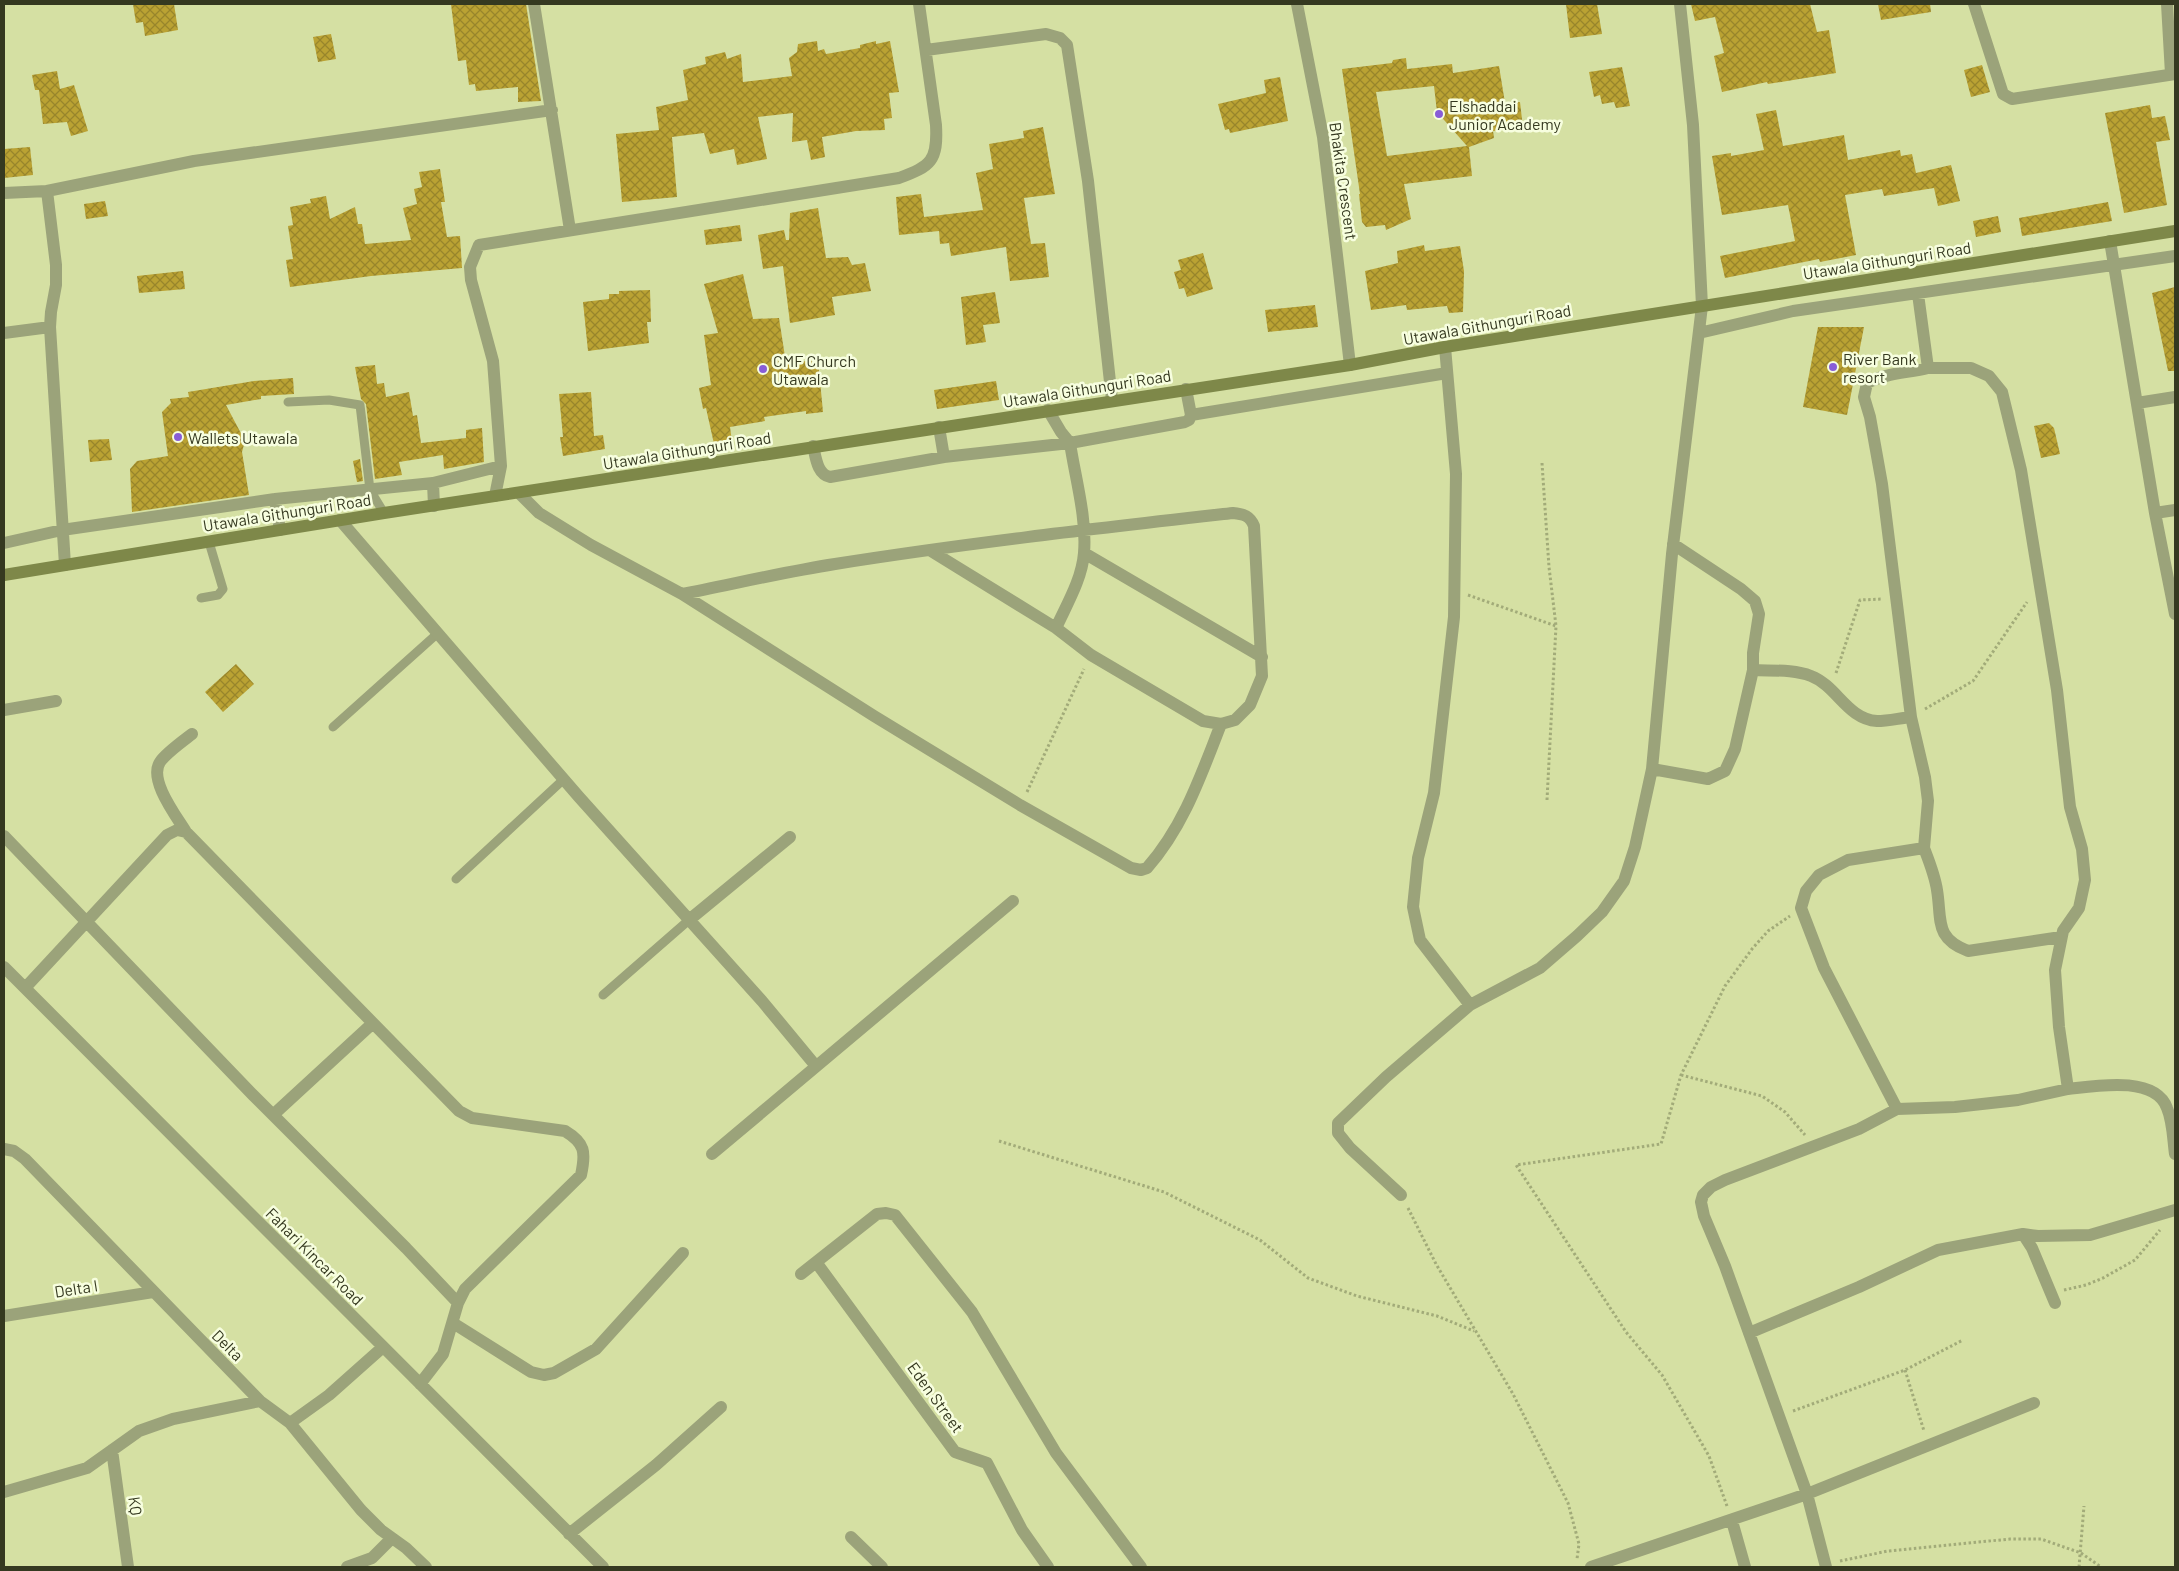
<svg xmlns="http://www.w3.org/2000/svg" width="2179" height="1571" viewBox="0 0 2179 1571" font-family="Barlow,sans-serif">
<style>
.building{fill:url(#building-cross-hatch);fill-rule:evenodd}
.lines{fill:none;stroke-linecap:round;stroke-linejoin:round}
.path{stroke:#a2ab79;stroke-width:3;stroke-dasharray:2.5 2.5;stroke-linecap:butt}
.lane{stroke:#9ba37a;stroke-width:9}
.street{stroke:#9ba37a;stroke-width:12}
.secondary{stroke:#7e8849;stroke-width:12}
.poi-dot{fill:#885dd7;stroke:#f7fedf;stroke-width:2}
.labels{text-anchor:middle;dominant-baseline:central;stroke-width:5;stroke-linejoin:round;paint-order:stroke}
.poi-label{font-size:16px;fill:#353920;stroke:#f7fedf;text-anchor:start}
.street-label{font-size:16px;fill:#353920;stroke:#f7fedf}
</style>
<defs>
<pattern id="building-cross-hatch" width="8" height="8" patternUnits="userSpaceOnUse" patternTransform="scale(1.25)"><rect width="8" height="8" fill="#baa233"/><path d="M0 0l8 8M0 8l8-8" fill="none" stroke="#98852b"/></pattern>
</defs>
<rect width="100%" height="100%" fill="#d5e0a3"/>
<!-- building -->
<path class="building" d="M133,4H174L178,30L145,36L143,22L136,23Z
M451,4H526L541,101L518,102V87L476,91L475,84L469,85L466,60L458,61Z
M1566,4H1597L1602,34L1570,38Z
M1691,4H1810L1817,32L1829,30L1836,73L1768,84L1767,82L1722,92L1714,56L1724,53L1715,17L1695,21Z
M1878,4H1930L1931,12L1881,20Z
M331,34L336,59L318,62L313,37Z
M817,41L818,51L824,49L826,54L860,48V45L876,41V44L890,41L899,92L889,93L892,118L884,119L885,130L856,131L822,137L825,157L811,160L807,140L792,142L793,113L758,117L767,159L737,165L734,149L710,154L704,133L672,137L677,197L622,202L616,134L659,130L656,107L688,100L683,70L706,64L705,57L725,52L727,59L741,54L743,82L792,76L789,58L797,52L798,44Z
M1406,58L1407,69L1452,64L1453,73L1499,66L1505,103L1520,102L1523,128L1493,131L1494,138L1469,147L1472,176L1404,184L1411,219L1386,230L1385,225L1366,227L1362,222L1359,194H1360L1342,69L1392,63L1393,60ZM1434,86L1437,112L1467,146L1387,156L1376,92Z
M1982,65L1990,92L1971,97L1964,70Z
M1622,67L1630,106L1616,108L1614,102L1602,104L1600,95L1594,97L1589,72Z
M57,71L60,89L74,85L88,131L71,136L67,122L43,124L39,90H35L32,75Z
M1280,77L1288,121L1230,133L1229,129L1225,130L1218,104L1266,93L1264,80Z
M2150,105L2152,118L2165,116L2170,140L2156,142L2167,205L2124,213L2105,113Z
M1776,110L1783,146L1844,135L1848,160L1900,150L1901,156L1912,154L1916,173L1951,165L1960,201L1938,206L1934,188L1884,196L1882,189L1845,195L1856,255L1820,262L1819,259L1725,278L1720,256L1795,241L1788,205L1722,215L1712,156L1731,153V156L1764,150L1756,114Z
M1043,127L1055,194L1024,198L1031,244L1045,243L1049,277L1010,281L1006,247L951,256L949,243L940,244L939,231L899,235L896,197L921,194L924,217L983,210L976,173L993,169L989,144L1024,138L1023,131Z
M30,147L33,175L4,178V149Z
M440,169L445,202H441L447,237L460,236L462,268L371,276L290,287L286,260L293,259L288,226L293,225L290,207L311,203L310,199L326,196L330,219L355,207L358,224H362L365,244L411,240L403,208L417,204L414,189L422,187L419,172Z
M105,201L108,216L86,219L84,204Z
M2108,202L2112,221L2022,236L2019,218Z
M818,208L826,258L848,257L852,265L865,263L871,291L832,297L835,315L790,323L783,266L763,269L758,235L784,230L786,240H789L790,213Z
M1998,216L2001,232L1976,237L1973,221Z
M740,225L742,241L706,245L704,230Z
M1424,245L1425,251L1460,246L1464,271L1463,312L1449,313L1447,306L1407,310L1406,305L1371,310L1365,271L1398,263L1397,251Z
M1203,253L1213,289L1187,297L1184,288L1179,289L1174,272L1181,270L1178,260Z
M183,271L185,289L139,293L137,276Z
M743,274L753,319L779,318L786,363L818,360L823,412L806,414V411L764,417L765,421L730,427L732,442L714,444L706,408L703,409L699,388L711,385L704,335L718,333L704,284Z
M2175,287V371H2168L2152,293Z
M650,290L651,322H647L649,343L588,351L583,302L609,299V294H619V291Z
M995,292L1000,323L983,325L986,342L966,345L961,297Z
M1315,305L1318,327L1268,332L1265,310Z
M1818,327H1864L1847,415L1803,407Z
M375,365L377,384L384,383L386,397L409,392L413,416L417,415L421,443L466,438V430L482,428L484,462L444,469L443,455L399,462L402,475L375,479L366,404L361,399L355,367Z
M293,378L294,394L261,396V399L226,405L245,441L242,452L249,495L132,512L130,469L137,461L168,456L162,412L171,403L170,399L189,397L188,392L254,381Z
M996,381L999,400L937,409L934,390Z
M591,392L594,436L603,435L605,449L563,456L560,437H563L559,394Z
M2049,423L2054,428L2060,454L2041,458L2034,426Z
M109,439L112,460L90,462L88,440Z
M360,459L363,481L357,482L353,461Z
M236,664L254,684L223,712L205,692Z"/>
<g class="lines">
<!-- path -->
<path class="path" d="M1542,463L1549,567L1556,626
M1468,595L1556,626L1547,800
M1836,673L1860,600L1882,599
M1925,709L1973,681L2027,602
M1027,792L1084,669
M1681,1075L1762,1096L1785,1112L1805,1135
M999,1141L1164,1192L1260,1240L1308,1278L1357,1296L1437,1316L1474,1331
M1408,1208L1436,1264L1513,1394L1568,1503L1579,1544L1577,1559
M2064,1290L2086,1285L2103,1278L2135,1260L2160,1230
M1905,1370L1924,1431
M1793,1411L1905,1370L1963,1340
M1727,1506L1709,1456L1662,1375L1626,1332L1516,1165L1661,1144L1681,1075L1725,986L1752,949L1768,931L1790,916
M1840,1561L1888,1551L2010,1539H2041L2081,1553L2101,1567
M2079,1567L2084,1506"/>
<!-- lane -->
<path class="lane" d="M288,402L329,400L360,405L370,490L384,513
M201,598L218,595L223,589L209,542
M333,727L438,633
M456,879L564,779
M603,995L689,920"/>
<!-- street -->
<path class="street" d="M534,4L570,230
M1297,4L1323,137L1350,365
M1974,4L2003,94L2012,99L2175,74
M2167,4L2171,74
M926,50L1046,34L1060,38L1067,45L1088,181L1112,400
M47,191L194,161L552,110
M4,193L47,191L56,265V285L51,312L50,327L4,333
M2110,241L2155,513L2175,614
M1918,294L1928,368H1971L1989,376L2002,392L2021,470L2057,690L2070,807L2082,849L2085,880L2079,908L2063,931L2055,970L2059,1027L2068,1089C2095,1086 2155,1075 2167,1108C2173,1122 2173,1140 2175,1154
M50,327L65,565
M1699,333L1793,311L2175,256
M1445,347L1456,474L1454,617L1434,793L1418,858L1413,907L1420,940L1470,1005
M2137,403L2175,397
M1048,410L1061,432L1070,443C1075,477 1087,518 1084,553C1082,579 1067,604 1056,628
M1191,415L1447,373
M939,427L944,457
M813,446C816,458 817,474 830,477L944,457L1070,443L1185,422L1189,420L1191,415L1186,389
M433,483L434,506
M519,493L539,513L591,545L682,594L874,716L1020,805L1131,868L1141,870L1147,868C1184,826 1201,775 1221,724
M495,496L501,466L493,361L471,280L470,267L479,245L899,178C931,166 938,161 936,125L919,4
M275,499L280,530
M2155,513L2175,510
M340,520L579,797L762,1001L815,1065
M4,543L62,530L275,499L433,483L501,466
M1673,544L1741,589L1755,601L1759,614L1753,653V670
M1084,553L1262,657
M682,594C733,584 784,572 835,564C967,543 1101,528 1233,513C1244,514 1250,516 1254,526L1262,676L1250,705L1235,720L1221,724L1203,721L1091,655L1056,628L931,551
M4,710L56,701
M1652,769L1708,779L1725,771L1735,749L1753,670C1772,671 1793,669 1811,676C1837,686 1847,719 1877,721C1888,721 1900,718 1911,717
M186,832C177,817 148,780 160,762C166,753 183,741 192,734
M4,836L253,1095L406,1248L458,1303
M1924,848L1928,801L1925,777L1911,717L1882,484L1870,417L1864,397L1867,383C1885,373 1908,373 1928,368
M689,920L790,837
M4,967L603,1567
M25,988L167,835L177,830L186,832L459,1111L472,1118L565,1131C585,1143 586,1152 581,1175L465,1289L458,1303L443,1354L420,1384
M1897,1109L1824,968L1801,908L1806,891L1819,875L1848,860L1924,848C1929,861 1935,876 1937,890C1942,920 1934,938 1968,951L2061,937
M273,1115L373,1023
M4,1149L14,1151L25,1159L260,1401L290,1423L361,1510L381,1530L406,1548L426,1567
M712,1154L1013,901
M1401,1195L1350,1148L1338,1133V1123L1386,1077L1470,1005L1540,968L1577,936L1602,912L1624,881L1635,847L1652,769L1672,554L1702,306L1693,125L1680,4
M2023,1234L2032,1248L2055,1303
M816,1262L955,1452L987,1463L1022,1530L1048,1567
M801,1274L877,1214L886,1213L895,1215L972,1312L1056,1453L1141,1567
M4,1316L153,1292
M453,1323L531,1372L544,1375L554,1373L596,1349L683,1253
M1749,1333L1859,1287L1938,1250L2023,1234L2038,1236L2090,1235L2175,1210
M290,1423L329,1395L383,1347
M112,1450L128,1567
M4,1492L87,1468L139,1431L173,1419L260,1401
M1732,1521L1745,1567
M569,1534L656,1465L721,1407
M851,1537L882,1567
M347,1567L372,1558L392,1538
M1591,1567L1807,1494L2034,1403
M1826,1567L1807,1494L1725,1266L1704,1216L1701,1202L1703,1195L1711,1187L1725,1180L1859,1129L1897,1109L1955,1107L2018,1100L2068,1089"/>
<!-- secondary -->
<path class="secondary" d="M4,575L384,513L1350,365L1445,347L2175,231"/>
</g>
<!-- markers -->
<g class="poi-dot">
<circle cx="1439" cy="114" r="5"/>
<circle cx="1833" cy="367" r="5"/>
<circle cx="763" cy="369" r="5"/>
<circle cx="178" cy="437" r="5"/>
</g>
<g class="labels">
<!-- poi labels -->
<g class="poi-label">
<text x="1449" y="105">Elshaddai<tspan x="1449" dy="18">Junior Academy</tspan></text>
<text x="1843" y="358">River Bank<tspan x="1843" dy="18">resort</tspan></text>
<text x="773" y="360">CMF Church<tspan x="773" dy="18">Utawala</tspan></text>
<text x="188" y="437">Wallets Utawala</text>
</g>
<!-- street labels -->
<g class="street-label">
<text transform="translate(1344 181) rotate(82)">Bhakita Crescent</text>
<text transform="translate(1887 260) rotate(-9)">Utawala Githunguri Road</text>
<text transform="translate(1487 324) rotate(-10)">Utawala Githunguri Road</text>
<text transform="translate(1087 388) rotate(-9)">Utawala Githunguri Road</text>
<text transform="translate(687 450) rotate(-9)">Utawala Githunguri Road</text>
<text transform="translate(287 512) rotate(-9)">Utawala Githunguri Road</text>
<text transform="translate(315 1256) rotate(45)">Fahari Kincar Road</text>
<text transform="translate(76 1288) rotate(-9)">Delta I</text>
<text transform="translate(228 1345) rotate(45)">Delta</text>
<text transform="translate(936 1397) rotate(54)">Eden Street</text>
<text transform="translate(136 1506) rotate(82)">KQ</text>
</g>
</g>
<!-- border -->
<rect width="2179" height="1571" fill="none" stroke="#353920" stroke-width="10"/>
</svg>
